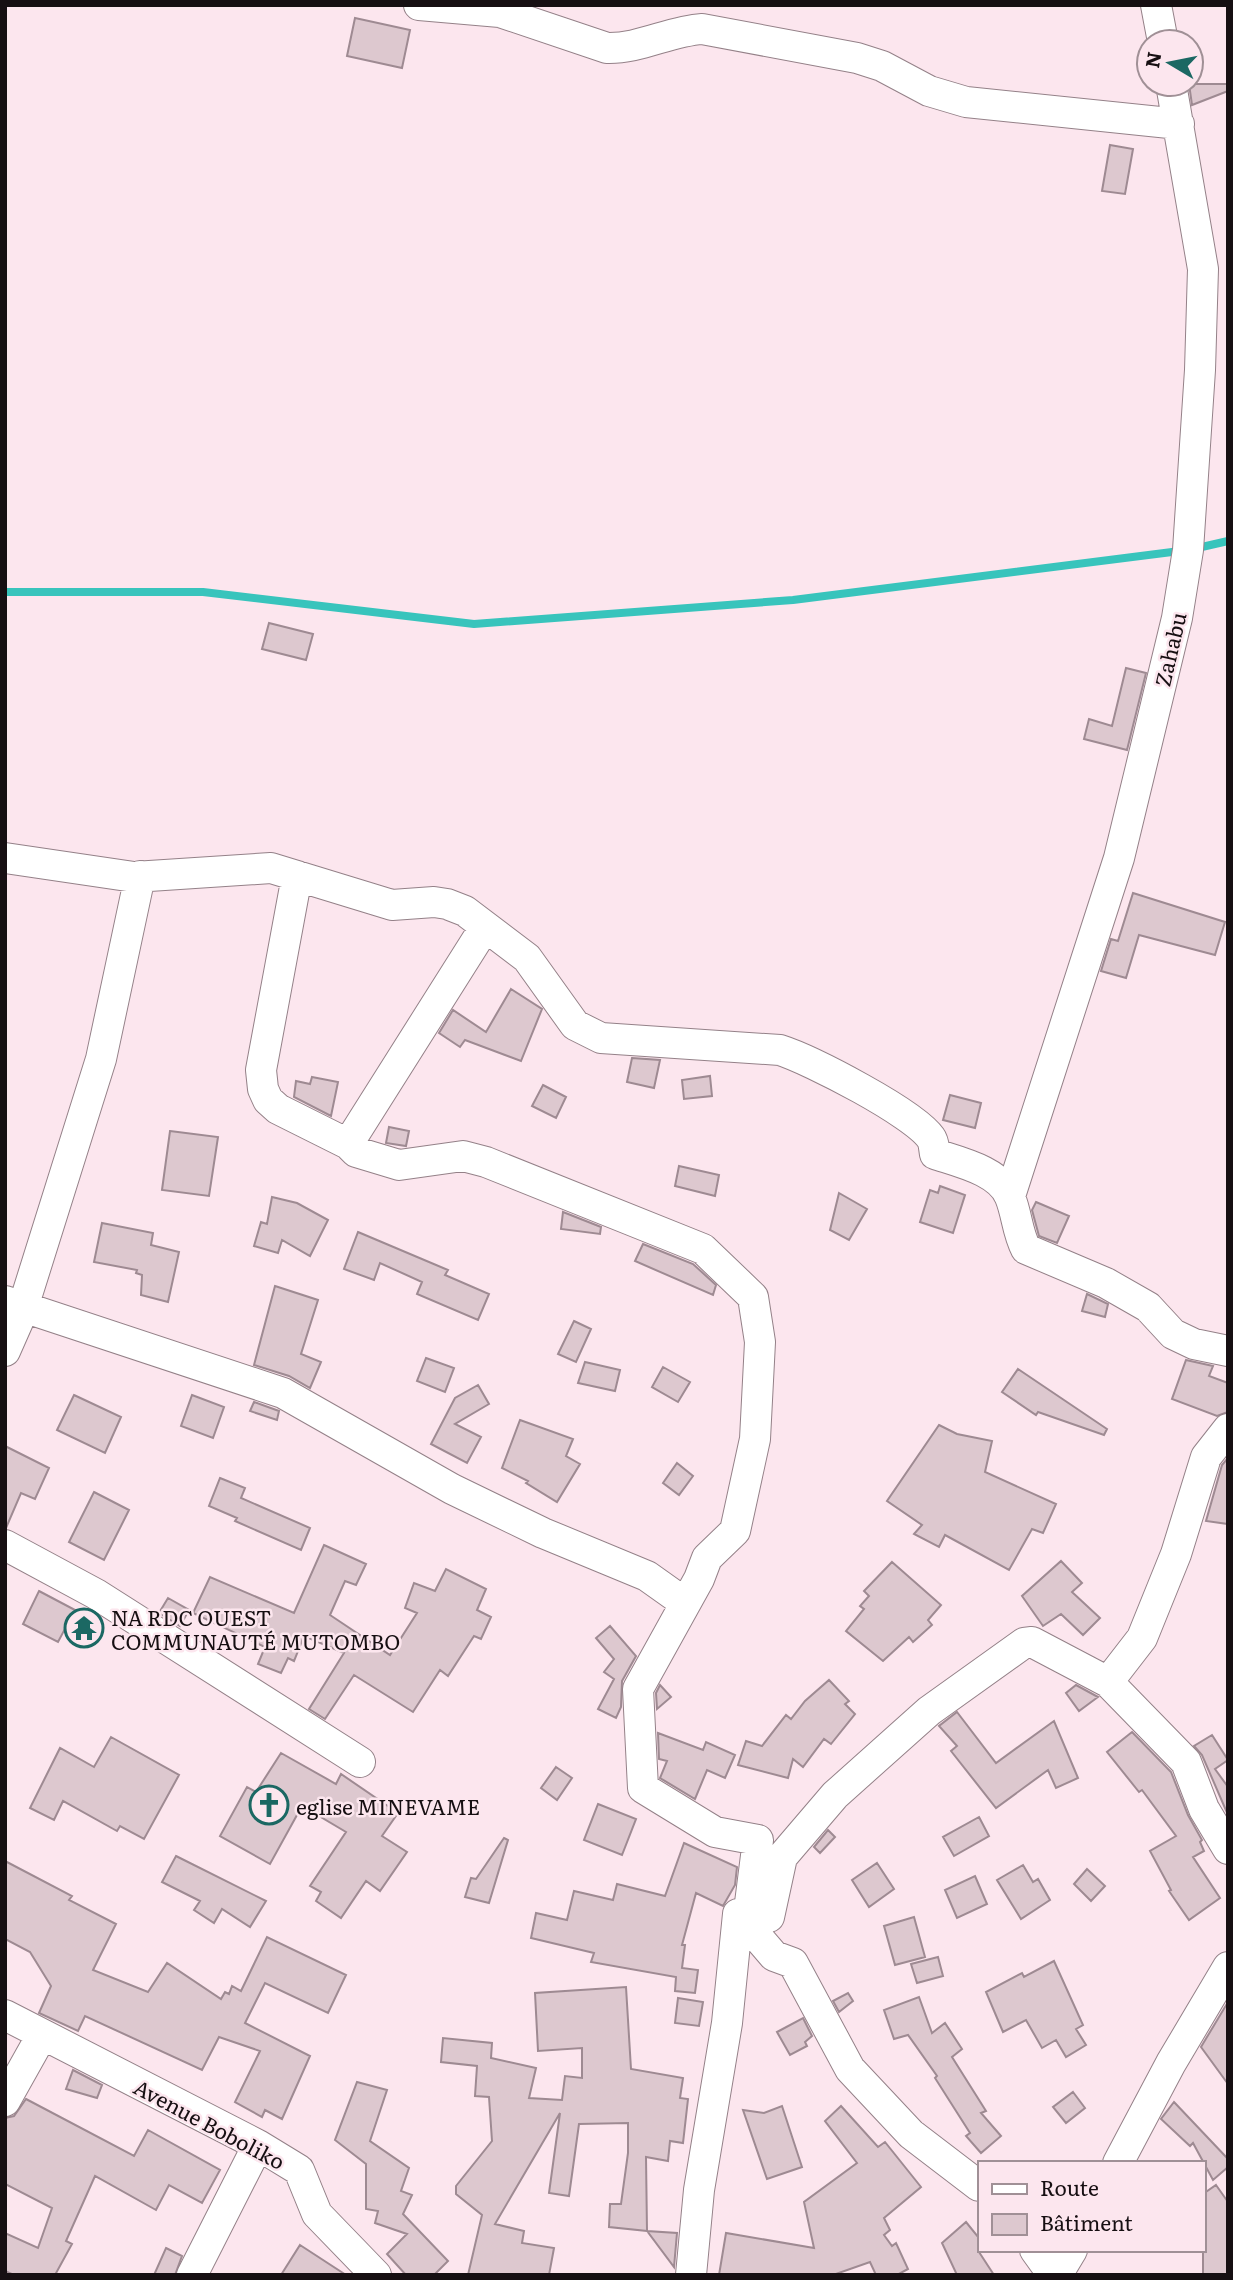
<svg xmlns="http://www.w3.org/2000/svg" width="1233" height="2280" viewBox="0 0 1233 2280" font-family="Literata,serif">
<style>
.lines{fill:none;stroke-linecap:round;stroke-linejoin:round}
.stream{stroke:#38c4bc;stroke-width:8}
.building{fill:#ddc8cf;stroke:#9e8a92;stroke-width:2}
.street-casing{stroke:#948188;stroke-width:32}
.street{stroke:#fff;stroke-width:30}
.labels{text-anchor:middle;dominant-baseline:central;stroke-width:5;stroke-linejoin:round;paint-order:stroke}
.street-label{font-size:21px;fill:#160f12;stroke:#fce6ee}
.poi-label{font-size:21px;fill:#160f12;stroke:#fce6ee;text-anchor:start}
</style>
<rect width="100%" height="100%" fill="#fce6ee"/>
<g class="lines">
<!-- stream -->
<path class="stream" d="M1193,549L1228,541
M5,592H203L474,624L793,600L1180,551"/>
</g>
<!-- building -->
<path class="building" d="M355,18L410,30L402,68L347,56Z
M1189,84H1228V91L1192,105Z
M1110,145L1133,149L1125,194L1102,191Z
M269,623L313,634L306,660L262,649Z
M1126,668L1146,673L1127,750L1084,739L1089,719L1112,726Z
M1133,893L1225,922L1215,955L1139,935L1126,978L1101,971L1111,939L1118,941Z
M511,989L542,1009L521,1061L465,1040L460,1047L439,1033L453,1010L486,1032Z
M632,1058L660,1060L654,1088L627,1082Z
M710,1076L712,1096L684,1099L682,1080Z
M312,1077L338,1082L331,1116L294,1097L296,1081L310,1084Z
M543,1085L566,1097L556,1118L532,1106Z
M950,1095L981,1103L975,1128L943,1120Z
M389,1127L409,1131L406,1146L386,1143Z
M170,1131L218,1137L209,1196L162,1190Z
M679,1166L719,1175L715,1196L675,1186Z
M940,1186L965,1195L953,1233L920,1222L930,1190L938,1193Z
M839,1193L867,1209L849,1240L830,1230Z
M272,1197L297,1203L328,1220L310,1256L282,1240L278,1253L254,1246L261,1222L267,1224Z
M1036,1202L1069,1216L1057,1243L1039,1236L1032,1210Z
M563,1212L601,1227L600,1234L561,1229Z
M102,1223L153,1233L151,1245L179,1252L168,1302L141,1295L142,1275L136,1273L137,1270L94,1262Z
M358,1232L448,1270L445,1275L489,1294L478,1320L417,1294L422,1282L380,1263L374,1280L344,1269Z
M643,1244L693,1264L716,1285L713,1295L635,1261Z
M275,1286L318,1300L301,1354L321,1362L310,1388L289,1376L254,1365Z
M1087,1294L1108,1304L1105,1317L1082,1311Z
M574,1321L591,1329L576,1362L558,1354Z
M426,1358L454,1368L445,1392L417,1381Z
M1186,1360L1213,1366L1209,1376L1228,1383V1412L1217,1416L1172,1399Z
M585,1362L620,1370L615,1391L578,1383Z
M663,1367L690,1382L678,1402L652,1387Z
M1018,1369L1107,1429L1104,1435L1038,1412L1036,1415L1002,1392Z
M478,1385L489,1404L455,1424L481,1437L467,1463L431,1444L455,1398Z
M74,1395L121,1417L105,1453L57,1430Z
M192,1395L224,1407L213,1438L181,1426Z
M254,1402L279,1411L277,1420L250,1411Z
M520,1420L573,1439L566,1456L580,1464L557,1502L526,1483L528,1481L502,1468Z
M939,1425L957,1434L992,1441L985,1472L1056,1504L1043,1533L1032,1529L1009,1570L945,1535L939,1547L914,1534L922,1525L887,1501Z
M5,1446L49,1468L35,1499L21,1493L6,1528Z
M1228,1458V1524L1206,1521L1222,1465Z
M677,1463L693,1476L679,1495L663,1483Z
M220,1478L245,1488L241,1498L310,1528L301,1550L235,1521L237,1518L209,1506Z
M94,1492L129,1510L104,1560L69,1542Z
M324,1545L366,1564L356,1585L345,1581L330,1615L390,1655L417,1613L405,1608L414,1583L435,1591L446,1569L486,1589L477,1610L491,1617L481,1639L474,1636L448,1676L440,1670L413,1712L354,1675L325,1719L309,1709L344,1653L304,1636L294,1661L288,1658L281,1673L258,1664L265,1647L193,1613L210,1577L294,1613Z
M1061,1561L1082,1583L1072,1592L1100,1618L1083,1635L1061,1614L1043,1626L1022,1596Z
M892,1562L941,1605L928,1620L932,1625L913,1642L909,1637L883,1661L846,1631L864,1609L860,1606L869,1596L864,1591Z
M39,1591L75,1610L58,1642L23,1624Z
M168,1598L189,1610L180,1626L159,1613Z
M610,1626L636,1656L622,1681L621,1707L616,1718L598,1709L614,1679L604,1672L614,1659L596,1638Z
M829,1680L849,1701L845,1704L855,1714L831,1744L824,1739L803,1767L793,1759L788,1778L738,1765L746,1741L762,1746L786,1715L791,1719L805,1701Z
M660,1685L671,1697L657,1709L656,1693Z
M1076,1685L1098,1697L1079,1711L1066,1693Z
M957,1712L996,1763L1054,1721L1078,1778L1056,1788L1048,1770L996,1808L951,1751L957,1746L939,1726Z
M1132,1732L1171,1772L1188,1815L1202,1840L1200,1842L1204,1851L1193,1857L1220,1898L1189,1920L1169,1891L1171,1890L1150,1851L1176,1836L1142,1790L1139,1792L1107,1752Z
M658,1733L703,1750L706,1742L735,1755L725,1778L707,1770L695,1799L660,1778L667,1761L659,1759Z
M1212,1735L1228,1760L1215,1769L1228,1787V1815L1202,1755L1194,1746Z
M111,1737L179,1775L144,1839L120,1826L117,1831L63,1801L54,1820L30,1808L60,1748L94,1767Z
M281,1753L336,1784L341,1774L398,1813L382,1836L407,1852L380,1891L366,1881L341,1918L316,1901L321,1892L310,1886L346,1832L302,1806L270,1864L220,1836L247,1787L256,1792Z
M556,1767L572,1778L557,1800L541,1788Z
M598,1804L636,1819L622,1855L584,1840Z
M979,1817L989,1836L954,1856L943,1837Z
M828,1830L835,1837L820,1853L814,1847Z
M504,1838L508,1840L489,1903L465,1897L471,1878L476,1879Z
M684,1843L737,1867L735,1885L723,1906L696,1893L682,1945H685L682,1968L698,1970L695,1993L675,1991L676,1977L591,1962L594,1953L531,1938L536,1913L567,1920L574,1891L613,1900L617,1884L665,1896Z
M176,1856L266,1901L250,1927L222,1909L214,1923L194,1910L200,1901L162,1882Z
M5,1861L72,1896L69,1900L116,1924L93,1970L148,1992L167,1963L221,1999L225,1992L229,1994L232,1986L241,1991L267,1937L346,1975L328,2013L265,1983L245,2023L310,2056L282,2119L265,2110L262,2117L235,2102L260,2051L219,2037L202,2070L85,2016L78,2031L39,2013L51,1986L30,1952L5,1939Z
M877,1863L894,1889L869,1907L852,1880Z
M1023,1865L1033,1882L1038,1879L1050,1900L1021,1919L997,1880Z
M1087,1869L1105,1886L1091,1901L1074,1884Z
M975,1876L987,1904L957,1918L945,1890Z
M914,1917L925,1957L895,1965L884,1926Z
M938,1957L943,1976L917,1983L911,1964Z
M1054,1961L1083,2025L1076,2029L1086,2045L1066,2057L1056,2040L1042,2048L1026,2020L1003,2032L986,1992L1022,1973L1024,1977Z
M626,1987L631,2069L683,2078L680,2098L688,2099L683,2143L670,2141L668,2161L646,2157L647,2231L677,2233L674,2267L647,2231L609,2227L610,2204H621L628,2153V2123L579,2124L569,2196L549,2193L560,2113L495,2224L524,2231L522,2243L554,2248L549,2275H468L482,2215L456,2194V2186L492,2141L489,2097L475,2096L477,2066L441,2062L443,2038L492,2043L491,2058L536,2068L529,2098L562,2100L565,2076L582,2078V2048L538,2051L535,1993Z
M848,1993L853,2001L839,2012L833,2001Z
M919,1997L932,2033L945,2023L962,2049L952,2057L986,2111L981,2113L1001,2136L981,2153L966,2136L970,2133L935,2078L937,2076L908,2035L894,2039L884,2010Z
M678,1998L703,2002L699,2026L675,2023Z
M1228,2002V2084L1201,2047Z
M803,2018L812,2036L805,2042L807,2046L790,2055L777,2032Z
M73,2070L102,2085L97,2098L66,2089Z
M357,2082L387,2090L370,2141L409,2168L401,2191L412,2195L403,2214L448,2261L434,2275H406L387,2254L407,2234L375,2223L378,2211L366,2209V2164L335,2140Z
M1073,2092L1085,2108L1066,2123L1053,2107Z
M26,2099L134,2156L148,2130L220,2170L202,2203L169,2185L156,2210L95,2176L66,2241L72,2244L55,2275H14L5,2271V2233L38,2248L52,2208L5,2184V2118L14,2116Z
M1174,2102L1228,2159V2167L1213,2180L1193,2143L1190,2146L1161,2119Z
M782,2106L802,2167L767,2179L743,2110L764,2113Z
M841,2106L878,2147L885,2142L921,2187L884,2218L890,2230L884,2235L892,2246L896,2243L908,2269L897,2275H876L870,2262L833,2275H719L726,2233L814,2248L804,2202L857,2163L825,2121Z
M1216,2185L1228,2202V2275H1203V2194Z
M966,2222L979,2238V2252L994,2275H957L942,2243Z
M300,2245L346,2275H281Z
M166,2248L182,2256L175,2275H154Z"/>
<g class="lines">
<defs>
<path id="street" d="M419,5L500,12L607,48C639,49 670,31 702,29L857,58L882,66L929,91L966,102L1179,124
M1156,5L1163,42
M5,858L134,877L271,868L392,905L434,902L447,904L465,911L527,958L575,1025L601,1038L780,1050C811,1060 914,1113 931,1138C934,1142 934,1149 935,1154C959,1162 1000,1171 1010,1197C1017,1214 1017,1232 1026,1249L1106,1283L1148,1307L1173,1334L1194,1344L1228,1351
M297,876L261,1070L263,1089L268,1100L278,1109L348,1144L356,1152L399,1165L463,1156L486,1162L703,1249L753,1297L760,1342L755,1439L735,1531L707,1558L699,1579L638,1689L643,1788L715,1832L758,1840L749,1911L769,1917L782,1857L835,1795L929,1711L1024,1643L1032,1642L1108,1682L1186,1762L1204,1809L1228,1849
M348,1144L485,927
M1010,1196L1119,858L1177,618L1188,550L1200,370L1203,269L1171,84
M5,1301L283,1393L452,1489L543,1533L647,1576L685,1603
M5,1351L20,1317L101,1059L140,876
M5,1545L96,1594L360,1762
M1108,1682L1142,1638L1176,1554L1206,1457L1228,1429
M738,1914L774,1956L793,1963L850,2069L911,2134L979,2186
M5,2015L258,2145L299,2170L317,2214L376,2275
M5,2101L42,2035
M1118,2163L1171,2063L1228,1967
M1035,2250L1053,2275
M192,2275L258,2145
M691,2275L699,2190L727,2023L738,1914
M1057,2275L1072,2250"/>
</defs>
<!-- street casing -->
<use href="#street" class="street-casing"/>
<!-- street -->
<use href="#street" class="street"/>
</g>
<!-- icons -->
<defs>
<symbol id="temple-ring" viewBox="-11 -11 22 22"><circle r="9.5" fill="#fce6ee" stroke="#1b6863" stroke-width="1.5"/><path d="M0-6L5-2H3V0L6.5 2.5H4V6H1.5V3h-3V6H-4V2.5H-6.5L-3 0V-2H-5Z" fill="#1b6863"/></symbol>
<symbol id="church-ring" viewBox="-11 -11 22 22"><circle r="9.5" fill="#fce6ee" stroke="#1b6863" stroke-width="1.5"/><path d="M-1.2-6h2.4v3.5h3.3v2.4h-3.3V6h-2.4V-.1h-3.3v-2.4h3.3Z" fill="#1b6863"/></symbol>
</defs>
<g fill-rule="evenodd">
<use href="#temple-ring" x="62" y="1606" width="44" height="44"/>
<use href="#church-ring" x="247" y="1783" width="44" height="44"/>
</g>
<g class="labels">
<!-- street labels -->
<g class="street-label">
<text transform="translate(1169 649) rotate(-77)">Zahabu</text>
<text transform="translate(210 2123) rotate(28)">Avenue Boboliko</text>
</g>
<!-- poi labels -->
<g class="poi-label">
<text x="111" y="1616">NA RDC OUEST<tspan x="111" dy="24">COMMUNAUTÉ MUTOMBO</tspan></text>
<text x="296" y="1805">eglise MINEVAME</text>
</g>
</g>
<!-- border -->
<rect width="1233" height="2280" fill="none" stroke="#160f12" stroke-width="14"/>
<!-- legend -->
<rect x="978" y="2161" width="228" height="91" fill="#fce6ee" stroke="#a09096" stroke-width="2"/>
<rect x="992" y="2184" width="35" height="10" fill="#ffffff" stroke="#a09096" stroke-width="2"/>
<text x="1040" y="2196" font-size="21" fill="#160f12">Route</text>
<rect x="992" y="2214" width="35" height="21" fill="#ddc8cf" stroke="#a09096" stroke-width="2"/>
<text x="1040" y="2231" font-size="21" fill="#160f12">Bâtiment</text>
<!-- north arrow -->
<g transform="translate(1170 63) rotate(280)"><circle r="33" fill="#fce6ee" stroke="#a09096" stroke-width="2"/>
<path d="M0-5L12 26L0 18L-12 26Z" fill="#1b6863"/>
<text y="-10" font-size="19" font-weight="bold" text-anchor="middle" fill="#160f12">N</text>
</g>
</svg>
